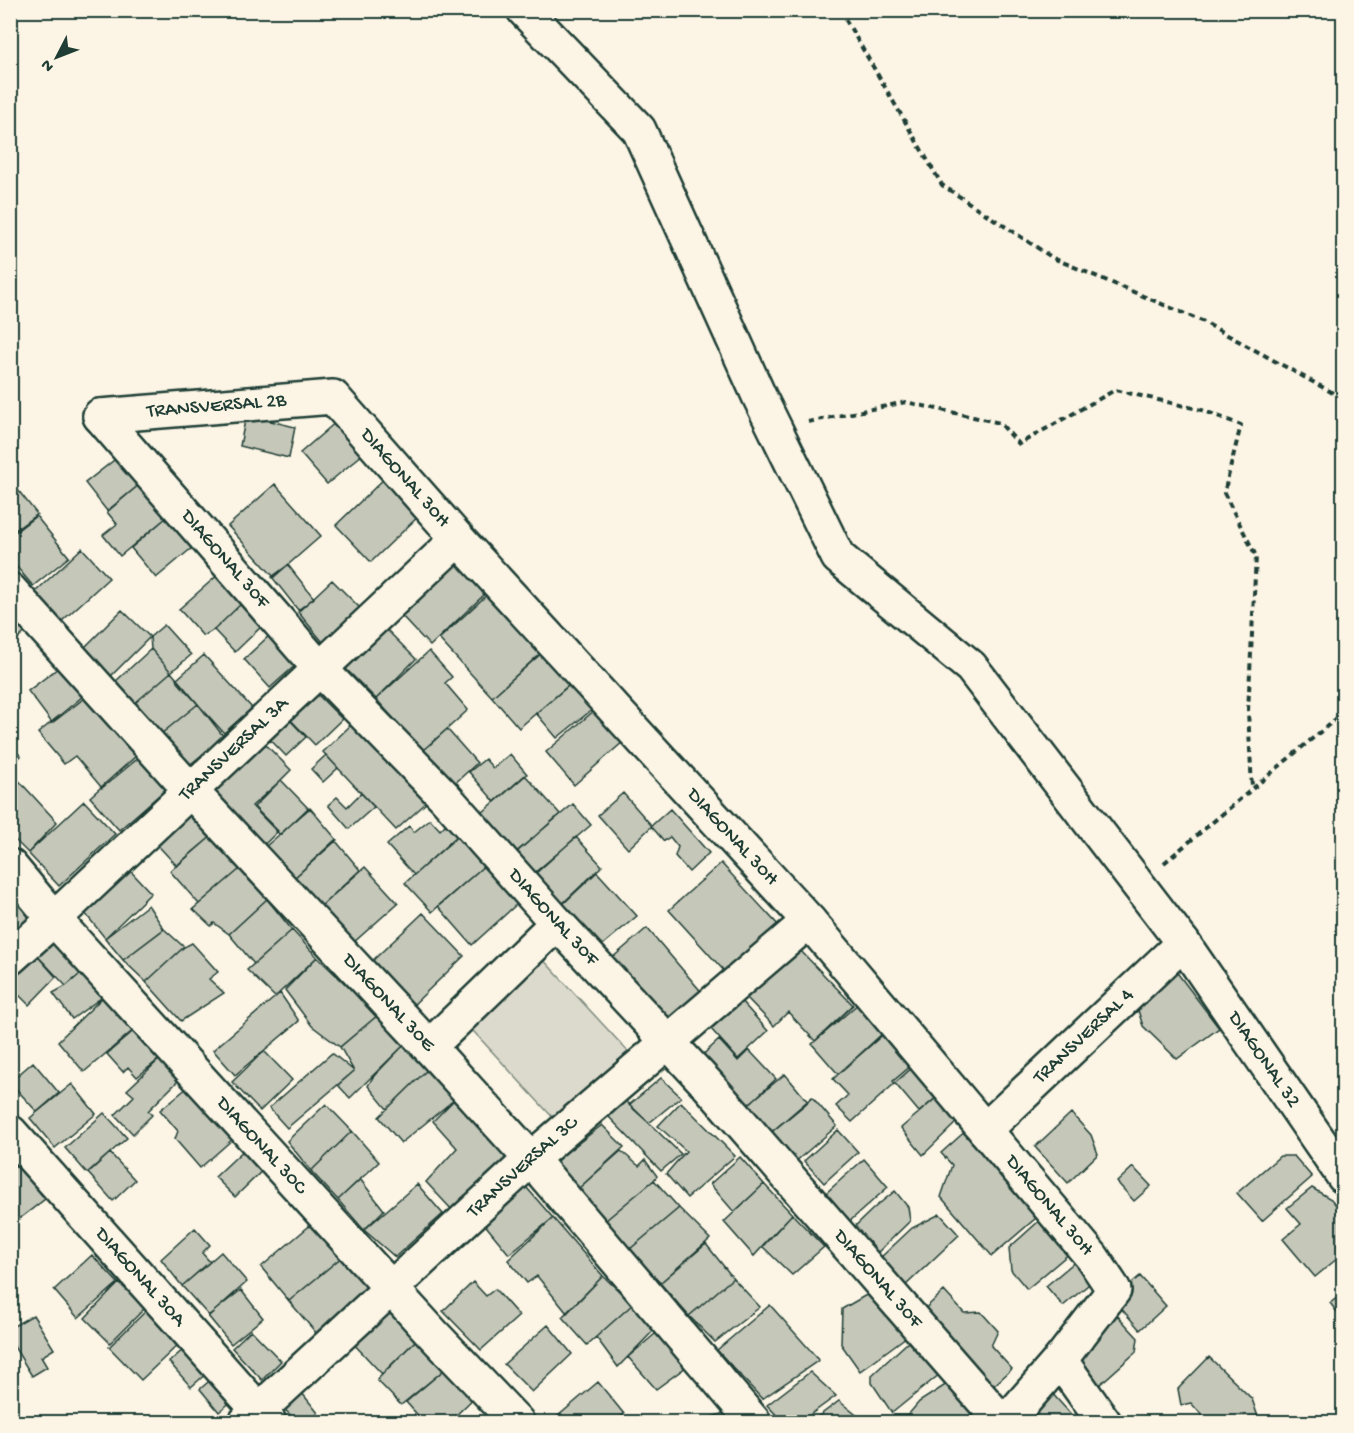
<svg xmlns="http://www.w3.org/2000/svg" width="1354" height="1433" viewBox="0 0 1354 1433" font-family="'Gochi Hand',sans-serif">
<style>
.green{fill:#dcdacc;stroke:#7e8c80;stroke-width:1.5}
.building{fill:#c5c7b9;stroke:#1f3d34;stroke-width:1.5}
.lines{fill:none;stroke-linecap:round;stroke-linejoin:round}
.minor-casing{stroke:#1f3d34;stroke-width:38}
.path{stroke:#1f3d34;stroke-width:4;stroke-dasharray:6 4.5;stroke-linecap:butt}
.minor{stroke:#fcf5e5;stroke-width:33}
.labels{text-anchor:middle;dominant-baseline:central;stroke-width:4.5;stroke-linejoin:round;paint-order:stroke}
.street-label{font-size:20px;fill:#1f3d34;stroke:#fcf5e5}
</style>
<rect width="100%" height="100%" fill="#fcf5e5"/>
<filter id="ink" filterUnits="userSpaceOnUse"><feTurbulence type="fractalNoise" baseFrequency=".0167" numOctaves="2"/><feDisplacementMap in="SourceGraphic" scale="12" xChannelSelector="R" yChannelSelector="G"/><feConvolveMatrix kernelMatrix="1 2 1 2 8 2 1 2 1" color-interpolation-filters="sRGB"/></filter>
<g filter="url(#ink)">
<!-- green -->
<path class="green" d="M539,955L633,1057L556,1121L463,1020Z"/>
<!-- building -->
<path class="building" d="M246,415L295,427L289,458L240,446Z
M337,421L363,454L327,484L300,453Z
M118,457L140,484L107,511L85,483Z
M389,474L424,511L371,562L336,525Z
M10,480L37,514L10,534Z
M140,484L167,517L120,556L103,535L117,524L107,512Z
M275,484L321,536L274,577L228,526Z
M36,516L69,557L33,586L10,559V536Z
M167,517L193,547L156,578L131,548Z
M82,548L109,578L62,621L35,592Z
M458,562L486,593L430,646L401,615Z
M288,565L314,598L298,610L272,577Z
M219,574L242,603L214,630L203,636L179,609Z
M332,580L365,613L323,652L317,646L322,641L298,612Z
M489,593L542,652L492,697L439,639Z
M242,603L264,624L235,652L214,630Z
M10,604L31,627L10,646Z
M122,610L150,637L111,676L83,649Z
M164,625L191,655L171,672L151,649L150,637Z
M385,628L416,659L376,699L345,668Z
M272,633L299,662L270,688L244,659Z
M151,649L171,672L135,703L116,681Z
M429,651L452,677L445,683L468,710L423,751L376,699Z
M543,652L571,683L519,728L492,697Z
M204,655L252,708L224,733L176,680Z
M62,665L87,696L52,723L28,691Z
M171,672L198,704L161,734L135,703Z
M572,683L599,704L557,738L536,713Z
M312,689L342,719L315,745L286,715Z
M88,692L141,756L102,788L75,756L64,764L38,733Z
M198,704L224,737L187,767L161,734Z
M596,709L624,741L574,785L546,752Z
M285,715L306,737L286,756L261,730Z
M353,723L426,803L396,830L323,752Z
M447,729L477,763L453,785L422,751Z
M263,742L291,770L254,807L278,831L265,844L213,791Z
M10,745L21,756L10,766Z
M510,754L527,774L495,802L469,772L485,759L493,768Z
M326,755L338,768L323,782L311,769Z
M136,756L166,789L119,830L90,797Z
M10,771L57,822L28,853L10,835Z
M525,775L560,814L516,853L482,813Z
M281,780L308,808L280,835L252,806Z
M361,793L374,807L349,829L328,805L337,797L347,807Z
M623,793L652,826L628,849L598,815Z
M186,800L213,835L177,866L150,837Z
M84,801L115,834L59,886L28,853Z
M573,804L591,825L533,874L515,853Z
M310,808L337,840L293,879L265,847Z
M670,809L709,853L689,872L675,856L678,847L670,837L664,841L651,826Z
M430,819L440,830L447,823L458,835L414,875L387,845L409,826L414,832Z
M213,835L240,869L199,904L170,871Z
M458,836L485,865L432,912L405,883Z
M576,837L602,866L562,904L535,874Z
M335,840L360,870L320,907L293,879Z
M721,863L780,927L726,973L669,910Z
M124,864L151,893L105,938L80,907Z
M485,865L518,903L472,945L438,906Z
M365,867L398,903L353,943L320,907Z
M240,869L267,899L229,934L214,923L211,926L193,909Z
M597,872L637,916L599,948L562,905Z
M10,879L39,909L13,933L10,930Z
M267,899L292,930L254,964L229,934Z
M148,905L164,929L123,960L105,938Z
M423,913L464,956L411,1007L370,963Z
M647,928L704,995L669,1024L612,958Z
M164,929L184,947L146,982L123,960Z
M292,930L317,957L275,997L247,970Z
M53,932L86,969L66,986L32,950Z
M192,943L218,972L209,979L224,993L181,1021L146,982L184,947Z
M798,948L853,1005L815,1041L788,1012L774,1026L747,998Z
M32,950L56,977L29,1005L10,986V968Z
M317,957L378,1015L340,1047L312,1026L285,990Z
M86,969L105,995L72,1019L53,993L66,986Z
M1175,970L1219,1028L1177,1059L1143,1026L1136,1004Z
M280,993L299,1021L235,1075L213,1050Z
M105,995L137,1027L84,1072L58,1041Z
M741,1001L768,1031L738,1059L711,1029Z
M860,1002L886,1032L838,1074L812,1044Z
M378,1015L404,1045L350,1098L338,1085L354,1071L340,1047Z
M138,1027L163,1056L137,1077L128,1067L123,1072L107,1054Z
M884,1032L915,1065L852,1122L836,1106L848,1095L833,1079Z
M719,1040L738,1061L749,1050L776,1079L743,1110L697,1060Z
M404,1045L428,1069L387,1109L368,1086L373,1077Z
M264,1051L292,1080L260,1111L232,1082Z
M332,1053L354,1071L287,1128L269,1108Z
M163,1056L182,1077L148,1111L152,1115L133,1134L115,1115L134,1096L127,1090Z
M33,1062L59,1093L37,1112L10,1082Z
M912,1065L938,1096L919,1112L893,1081Z
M428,1069L455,1099L401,1143L379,1117Z
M785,1074L808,1102L768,1135L745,1107Z
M661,1078L681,1097L649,1123L629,1105Z
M72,1084L96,1114L55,1148L30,1118Z
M188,1087L233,1139L200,1168L175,1139L178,1131L160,1110Z
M942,1093L961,1118L923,1155L901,1128Z
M812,1097L837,1126L794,1163L769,1134Z
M455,1099L510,1154L453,1211L426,1182L457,1148L433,1121Z
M625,1100L681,1154L661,1171L609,1117Z
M681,1102L735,1156L687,1198L666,1174L686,1151L658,1126Z
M326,1104L352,1131L311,1171L287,1141Z
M104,1113L127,1138L87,1173L65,1148Z
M1071,1113L1091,1135L1098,1154L1068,1183L1035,1147Z
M602,1125L624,1147L578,1189L554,1162Z
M969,1128L1043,1212L992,1256L941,1197L952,1165L941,1153Z
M838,1130L858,1152L824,1183L804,1161Z
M352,1131L379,1162L338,1200L311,1171Z
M249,1145L268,1165L235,1197L215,1177Z
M621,1151L639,1166L645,1160L657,1176L654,1180L606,1220L578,1189Z
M110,1153L135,1180L113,1201L88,1173Z
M1280,1156H1294L1312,1177L1262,1221L1237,1193Z
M740,1157L764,1184L734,1212L710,1184Z
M864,1159L888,1187L850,1221L826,1193Z
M18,1164L45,1199L10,1226V1170Z
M1133,1167L1151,1186L1134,1201L1117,1182Z
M360,1179L384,1210L364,1230L338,1200Z
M520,1180L553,1218L509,1254L482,1221Z
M654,1180L679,1208L630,1249L624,1243L616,1251L608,1240L615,1232L606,1220Z
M417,1184L443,1214L395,1257L364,1230Z
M764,1184L792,1214L754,1256L724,1222Z
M1312,1188L1331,1199L1344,1214V1253L1315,1277L1283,1239L1301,1224L1287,1208Z
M895,1191L908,1207L910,1221L874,1256L850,1231L874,1208Z
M679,1208L710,1239L660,1283L630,1249Z
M792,1214L824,1247L792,1275L762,1246Z
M940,1214L959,1235L904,1287L879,1259L912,1228Z
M553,1218L603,1276L567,1313L537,1276L527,1283L508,1260Z
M1039,1221L1071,1252L1027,1289L1011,1270L1009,1248Z
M314,1222L343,1256L289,1301L261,1267Z
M195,1228L210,1245L202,1253L210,1262L182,1286L161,1259Z
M706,1244L733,1278L689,1316L660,1283Z
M221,1252L247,1282L209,1316L182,1286Z
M92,1255L118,1283L78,1318L54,1290Z
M343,1256L370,1288L317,1334L289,1301Z
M1077,1260L1094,1280L1063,1306L1046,1286Z
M603,1276L633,1304L587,1345L562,1317Z
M1140,1276L1166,1306L1140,1330L1119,1306L1121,1292Z
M733,1278L760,1307L715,1342L689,1316Z
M473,1282L486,1296L495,1289L519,1316L481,1350L443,1311Z
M119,1283L145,1308L110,1343L85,1318Z
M241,1290L263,1318L231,1344L208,1316Z
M944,1291L964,1313L981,1312L998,1331L991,1346L1012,1369L989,1390L919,1314Z
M1344,1293V1321L1330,1303Z
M868,1294L906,1337L860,1371L841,1344L842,1309Z
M633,1304L654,1330L618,1367L596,1337Z
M770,1305L819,1360L762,1399L717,1350Z
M387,1308L420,1336L382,1374L351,1341Z
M148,1309L180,1343L141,1380L109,1347Z
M1116,1314L1138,1338L1136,1352L1098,1386L1070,1355Z
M33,1315L54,1349L41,1357L47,1367L32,1376L10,1340V1328Z
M548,1325L572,1354L532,1392L504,1364Z
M662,1328L690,1364L656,1389L628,1357Z
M251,1330L281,1361L262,1380L232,1348Z
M420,1336L450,1365L401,1405L377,1380Z
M908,1342L940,1374L892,1413L872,1383V1375Z
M185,1348L207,1373L191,1387L169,1362Z
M1209,1357L1252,1399L1258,1417L1251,1422H1208L1191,1403L1181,1405L1178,1389Z
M450,1365L477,1395L449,1422H424L406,1402Z
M810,1372L836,1396L800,1422H783L767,1405Z
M214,1377L233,1400L219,1412L200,1389Z
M598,1382L624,1414L615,1422H551Z
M947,1384L974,1414L961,1422H902L919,1402Z
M298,1388L318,1413L310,1422H298L283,1408Z
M1049,1390L1078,1422H1020Z
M839,1401L865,1422H811Z
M725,1413L733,1422H706L704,1419Z"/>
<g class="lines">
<defs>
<g id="minor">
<path id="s1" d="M524,10L639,130L759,396L838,557L971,667L1183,943L1344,1177"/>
<path id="s2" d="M100,416L333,397L458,539L809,921L1092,1257L1114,1290L1060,1360L1006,1422"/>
<path id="s3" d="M100,416L320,669L445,797L557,923L708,1085L1002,1422"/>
<path id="s4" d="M10,590L190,790L429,1047L531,1159L754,1422"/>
<path id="s5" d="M10,866L54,919L433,1334L517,1422"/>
<path id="s6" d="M10,958L54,919L458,539"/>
<path d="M429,1047L557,923"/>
<path id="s7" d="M985,1130L1183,943"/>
<path id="s8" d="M10,1132L269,1422"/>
<path d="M1060,1360L1104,1422"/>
<path id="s9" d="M246,1422L531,1159L809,921"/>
</g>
</defs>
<!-- minor casing -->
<use href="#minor" class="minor-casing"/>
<!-- path -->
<path class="path" d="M840,10L942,185L1053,258L1202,321L1344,399
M808,422L906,402L1000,423L1019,444L1115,390L1202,410L1241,425L1224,493L1256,556L1248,711L1252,788
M1164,863L1344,712"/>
<!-- minor -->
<use href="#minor" class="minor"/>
</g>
</g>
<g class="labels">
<!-- street labels -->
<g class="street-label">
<text stroke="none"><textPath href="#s2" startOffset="117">TRANSVERSAL 2B</textPath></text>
<text stroke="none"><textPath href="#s2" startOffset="342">DIAGONAL 30H</textPath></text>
<text stroke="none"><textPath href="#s3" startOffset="190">DIAGONAL 30F</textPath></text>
<text stroke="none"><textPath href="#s6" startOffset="306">TRANSVERSAL 3A</textPath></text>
<text stroke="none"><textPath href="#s2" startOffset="828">DIAGONAL 30H</textPath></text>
<text stroke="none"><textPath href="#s3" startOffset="676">DIAGONAL 30F</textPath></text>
<text stroke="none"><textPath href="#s4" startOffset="560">DIAGONAL 30E</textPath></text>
<text stroke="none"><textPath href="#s7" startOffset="136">TRANSVERSAL 4</textPath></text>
<text stroke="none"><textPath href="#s1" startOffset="1300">DIAGONAL 32</textPath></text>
<text stroke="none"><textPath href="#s5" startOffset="376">DIAGONAL 30C</textPath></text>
<text stroke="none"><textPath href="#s9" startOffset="376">TRANSVERSAL 3C</textPath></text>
<text stroke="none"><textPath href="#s2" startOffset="1314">DIAGONAL 30H</textPath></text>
<text stroke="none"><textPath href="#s8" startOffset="195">DIAGONAL 30A</textPath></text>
<text stroke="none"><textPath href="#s3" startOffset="1162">DIAGONAL 30F</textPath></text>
</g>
</g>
<!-- margin -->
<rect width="1354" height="1433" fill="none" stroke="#fcf5e5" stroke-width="36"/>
<rect x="18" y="18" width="1318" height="1397" fill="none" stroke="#1f3d34" stroke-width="2" filter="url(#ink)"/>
<!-- north arrow -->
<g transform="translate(57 57) rotate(228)" stroke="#fcf5e5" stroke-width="4.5" paint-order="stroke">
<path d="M0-4.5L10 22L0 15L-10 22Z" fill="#1f3d34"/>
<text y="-9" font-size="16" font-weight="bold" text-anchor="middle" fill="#1f3d34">N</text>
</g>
</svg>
